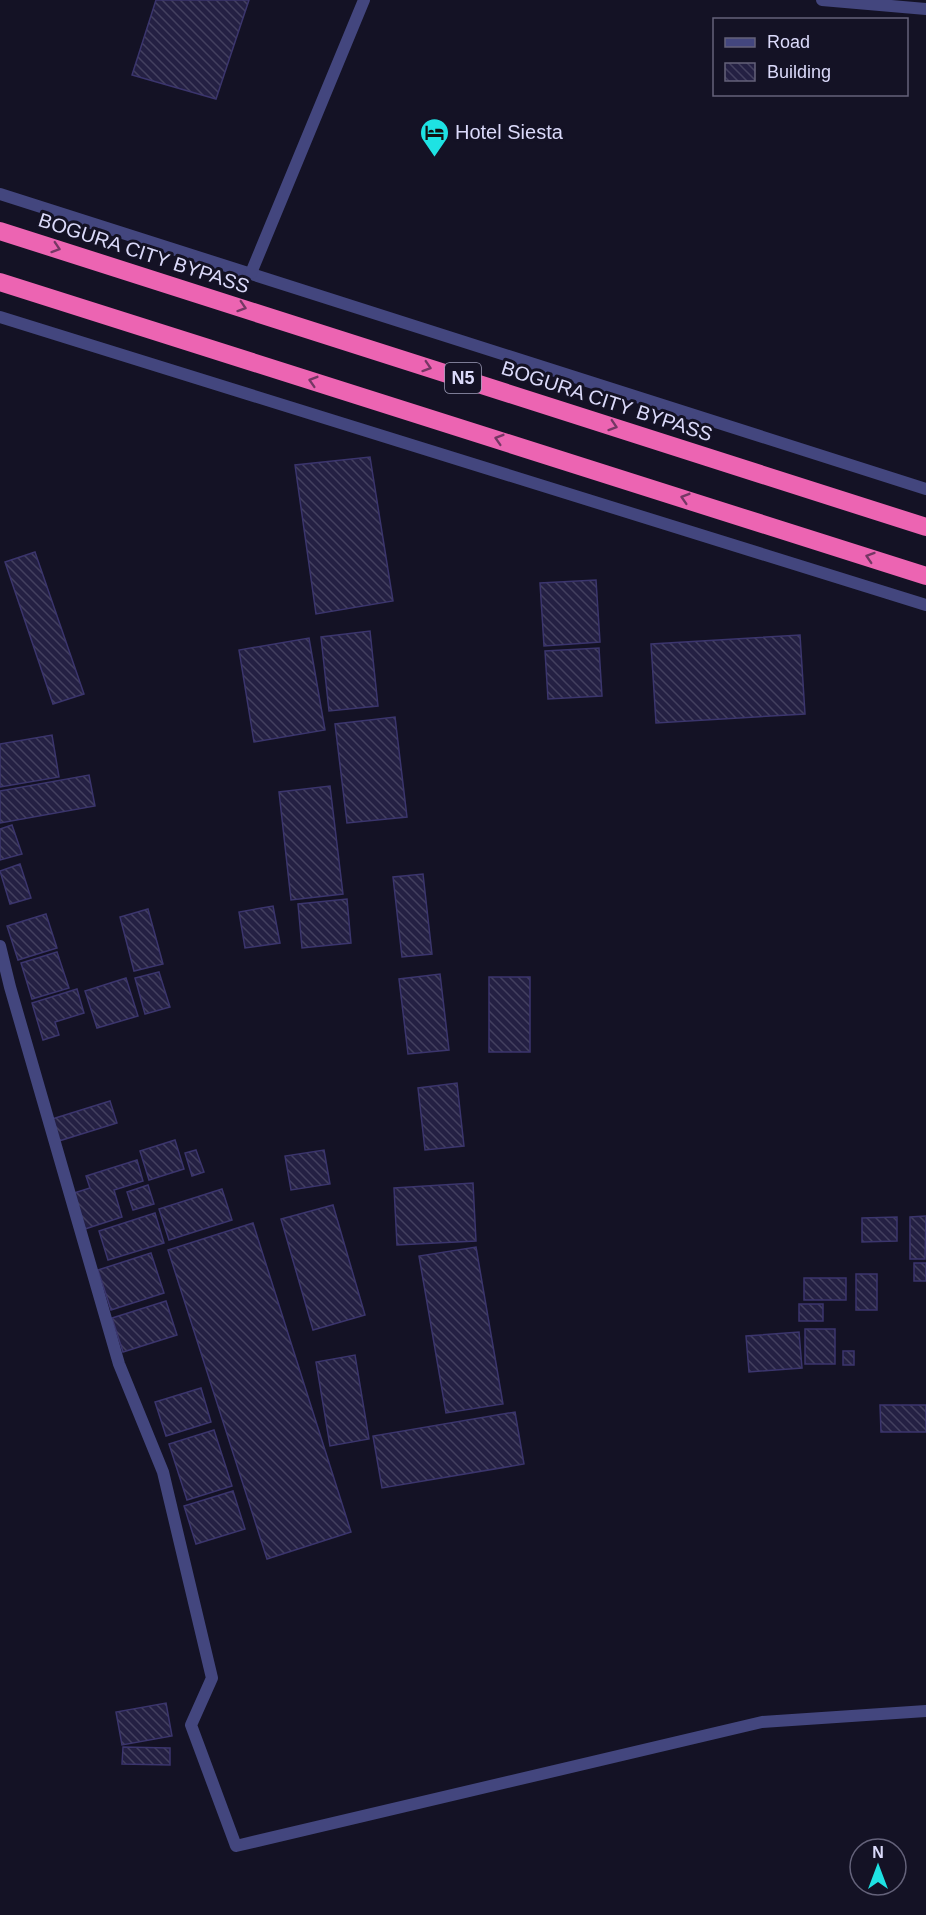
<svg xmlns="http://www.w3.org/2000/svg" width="926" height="1915" viewBox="0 0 926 1915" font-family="Helvetica,sans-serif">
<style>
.building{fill:url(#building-back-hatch);stroke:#3b356d;stroke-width:1.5}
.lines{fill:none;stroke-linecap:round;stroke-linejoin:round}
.lane{stroke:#43467e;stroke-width:12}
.street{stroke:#43467e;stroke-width:12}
.highway{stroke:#ec64b2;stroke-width:18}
.oneway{stroke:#753764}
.labels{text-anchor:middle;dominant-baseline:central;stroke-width:6;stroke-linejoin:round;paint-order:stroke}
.shield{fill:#141225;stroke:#9f9eba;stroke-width:1.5}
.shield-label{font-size:18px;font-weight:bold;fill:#dbdafa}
.poi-label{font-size:20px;fill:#dbdafa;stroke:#141225;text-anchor:start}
.street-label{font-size:20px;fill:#dbdafa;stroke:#141225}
</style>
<defs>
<pattern id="building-back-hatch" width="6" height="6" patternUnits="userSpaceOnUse" patternTransform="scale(1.5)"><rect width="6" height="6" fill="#242043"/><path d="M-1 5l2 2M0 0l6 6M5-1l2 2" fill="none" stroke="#43405f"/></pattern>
</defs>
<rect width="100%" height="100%" fill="#141225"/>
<!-- building -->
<path class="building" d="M156,0H249L216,99L132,75Z
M370,457L393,601L316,614L295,465Z
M35,552L84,694L53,704L5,562Z
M596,580L600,642L544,646L540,583Z
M370,631L378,706L329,711L321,637Z
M800,635L805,714L656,723L651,644Z
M309,638L325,730L254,742L239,650Z
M599,648L602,696L548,699L545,651Z
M395,717L407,817L347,823L335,724Z
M52,735L59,777L0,787V744Z
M89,775L95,806L0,823V791Z
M330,786L343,894L291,900L279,792Z
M12,825L22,854L0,860V829Z
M20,864L31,898L10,904L0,871Z
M423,874L432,954L402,957L393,877Z
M347,899L351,943L302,948L298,904Z
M273,906L280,943L245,948L239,912Z
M148,909L163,964L134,971L120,917Z
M46,914L57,948L18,960L7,926Z
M57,952L69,988L32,999L21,963Z
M159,972L170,1007L145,1014L135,978Z
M440,974L449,1050L408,1054L399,979Z
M489,977H530V1052H489Z
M126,978L138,1016L97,1028L85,991Z
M77,989L84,1013L55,1022L59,1035L43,1040L32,1003Z
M457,1083L464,1146L425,1150L418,1088Z
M110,1101L117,1123L59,1141L52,1119Z
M175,1140L184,1169L149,1180L140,1151Z
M196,1150L204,1172L192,1176L185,1153Z
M324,1150L330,1184L291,1190L285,1156Z
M137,1160L143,1181L114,1190L122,1217L85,1229L74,1193L90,1188L86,1176Z
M473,1183L476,1241L397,1245L394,1188Z
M148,1185L154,1204L133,1210L127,1192Z
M222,1189L232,1220L169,1240L159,1209Z
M333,1205L365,1315L313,1330L281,1219Z
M155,1213L164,1243L108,1260L99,1231Z
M926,1216L925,1259H910V1217Z
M897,1217V1241L862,1242V1218Z
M253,1223L351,1532L267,1559L168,1250Z
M476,1247L503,1404L446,1413L419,1256Z
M151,1253L164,1293L111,1310L98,1270Z
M914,1263H926V1281H914Z
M856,1274H877V1310H856Z
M804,1278H846V1300H804Z
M166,1301L177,1335L123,1352L112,1318Z
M799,1304H823V1321H799Z
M805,1329H835V1364H805Z
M799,1332L802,1368L749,1372L746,1336Z
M843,1351H854V1365H843Z
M355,1355L369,1439L330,1446L316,1362Z
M201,1388L211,1422L166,1436L155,1402Z
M880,1405H926V1432H881Z
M515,1412L524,1464L382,1488L373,1436Z
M214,1430L232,1486L187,1500L169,1444Z
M233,1491L245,1529L196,1544L184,1506Z
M166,1703L172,1736L122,1745L116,1712Z
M123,1747L170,1748V1765L122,1764Z"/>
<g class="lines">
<!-- lane -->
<path class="lane" d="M0,194L926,489
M0,317L926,605"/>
<!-- street -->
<path class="street" d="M822,0L926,9
M251,273L364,0
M0,946L10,987L119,1364L163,1472L212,1678L191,1725L236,1846L762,1722L926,1711"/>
<!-- highway -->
<path class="highway" d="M0,231L926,527
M0,282L926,576"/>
</g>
<!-- one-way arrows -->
<defs><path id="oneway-chevron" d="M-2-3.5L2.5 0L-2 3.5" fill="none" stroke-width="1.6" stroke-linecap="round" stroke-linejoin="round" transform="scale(1.5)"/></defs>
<g class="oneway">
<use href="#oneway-chevron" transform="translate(56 248) rotate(18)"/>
<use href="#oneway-chevron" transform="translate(242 307) rotate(18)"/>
<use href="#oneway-chevron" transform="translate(427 367) rotate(18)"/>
<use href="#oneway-chevron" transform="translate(313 381) rotate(-163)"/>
<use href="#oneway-chevron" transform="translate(613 426) rotate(18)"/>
<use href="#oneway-chevron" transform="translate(499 439) rotate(-163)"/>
<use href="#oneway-chevron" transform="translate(685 498) rotate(-163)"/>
<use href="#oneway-chevron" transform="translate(870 557) rotate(-162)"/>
</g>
<!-- icons -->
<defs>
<symbol id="hotel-pin" viewBox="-11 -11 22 30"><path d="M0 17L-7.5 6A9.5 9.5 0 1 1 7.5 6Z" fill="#1ee2e3" stroke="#141225"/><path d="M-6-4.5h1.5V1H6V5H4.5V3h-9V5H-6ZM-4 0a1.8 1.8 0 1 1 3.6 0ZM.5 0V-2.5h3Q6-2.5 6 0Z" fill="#111"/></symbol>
</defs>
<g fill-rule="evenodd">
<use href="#hotel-pin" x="418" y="116" width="33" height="45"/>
</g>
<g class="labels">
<!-- shield labels -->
<rect class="shield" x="445" y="363" width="36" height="30" rx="4.5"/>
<g class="shield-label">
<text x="463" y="378">N5</text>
</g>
<!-- poi labels -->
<g class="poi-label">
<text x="455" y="132">Hotel Siesta</text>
</g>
<!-- street labels -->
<g class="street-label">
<text transform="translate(144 253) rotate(18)">BOGURA CITY BYPASS</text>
<text transform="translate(607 401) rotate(18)">BOGURA CITY BYPASS</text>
</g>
</g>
<!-- legend -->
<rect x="713" y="18" width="195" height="78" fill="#141225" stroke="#64627a" stroke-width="1.5"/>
<rect x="725" y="38" width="30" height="9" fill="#43467e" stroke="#64627a" stroke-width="1.5"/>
<text x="767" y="48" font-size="18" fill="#dbdafa">Road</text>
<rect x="725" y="63" width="30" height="18" fill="url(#building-back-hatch)" stroke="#64627a" stroke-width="1.5"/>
<text x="767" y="78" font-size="18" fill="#dbdafa">Building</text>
<!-- north arrow -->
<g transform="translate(878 1867)"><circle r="28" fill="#141225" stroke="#64627a" stroke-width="1.5"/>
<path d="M0-4.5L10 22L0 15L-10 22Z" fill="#1ee2e3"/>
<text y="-9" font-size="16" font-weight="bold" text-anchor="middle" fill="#dbdafa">N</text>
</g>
</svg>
